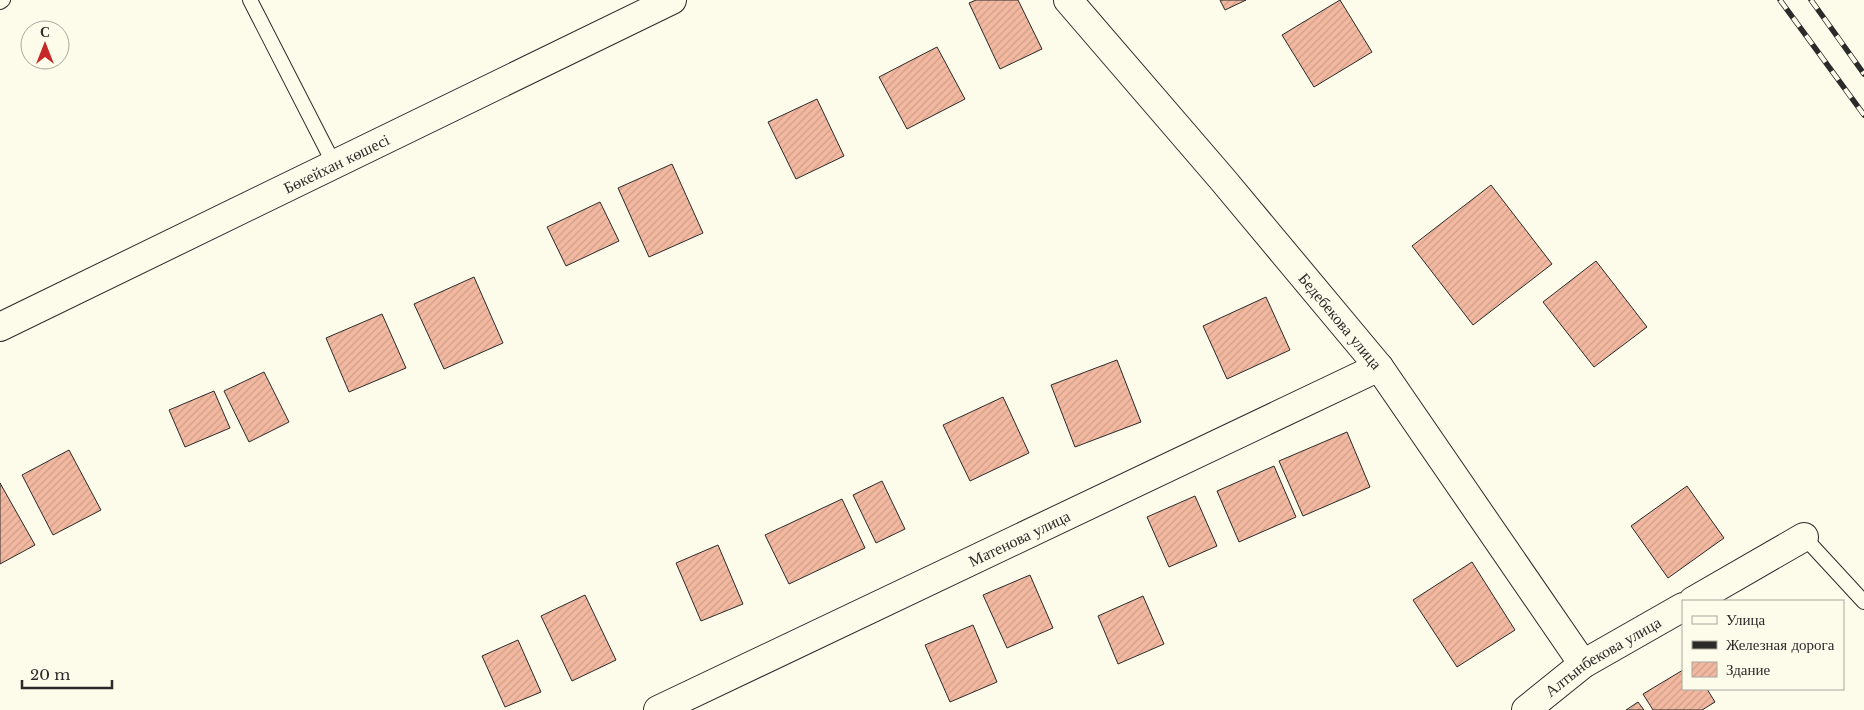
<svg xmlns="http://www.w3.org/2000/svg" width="1864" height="710" viewBox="0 0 1864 710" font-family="'Libre Baskerville',serif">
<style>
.building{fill:url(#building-hatch);stroke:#2b2b2b}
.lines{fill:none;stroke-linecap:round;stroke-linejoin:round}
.lane-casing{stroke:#2b2b2b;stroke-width:16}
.street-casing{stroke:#2b2b2b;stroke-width:30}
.secondary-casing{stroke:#2b2b2b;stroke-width:30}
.lane{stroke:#fdfbea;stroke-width:14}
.street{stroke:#fdfbea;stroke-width:28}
.secondary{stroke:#fdfbea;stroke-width:28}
.rail-casing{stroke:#2b2b2b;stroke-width:5.5}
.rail{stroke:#fdfbea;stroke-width:4;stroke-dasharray:11;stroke-linecap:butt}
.labels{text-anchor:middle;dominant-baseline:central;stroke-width:4;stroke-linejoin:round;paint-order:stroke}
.street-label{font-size:16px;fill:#2b2b2b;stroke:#fdfbea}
</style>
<defs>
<pattern id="building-hatch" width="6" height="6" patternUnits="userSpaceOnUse" patternTransform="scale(1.25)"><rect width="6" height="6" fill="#f2b8a0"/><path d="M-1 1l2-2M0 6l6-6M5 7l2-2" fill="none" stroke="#d09e8a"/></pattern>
</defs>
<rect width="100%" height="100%" fill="#fdfbea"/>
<!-- building -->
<path class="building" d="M976,0H1018L1042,49L1000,69L969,3Z
M1220,0H1246L1225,10Z
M1340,0L1372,52L1314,87L1282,35Z
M937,47L965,99L907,129L879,77Z
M817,99L844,156L796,179L768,122Z
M672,164L703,233L649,257L618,188Z
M1491,185L1552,264L1473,325L1412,246Z
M600,202L619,241L566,266L547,227Z
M1596,261L1647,327L1594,367L1543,302Z
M474,277L503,343L444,369L414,304Z
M1266,297L1290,350L1227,379L1203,326Z
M382,314L406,368L349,392L326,338Z
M1117,360L1141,422L1075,447L1051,385Z
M264,372L289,422L249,442L224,391Z
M214,391L230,428L185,447L169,410Z
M1003,397L1029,453L970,481L943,425Z
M1347,432L1370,487L1303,516L1279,461Z
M69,450L101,510L53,535L22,475Z
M1274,466L1296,517L1239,542L1217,491Z
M882,481L905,529L876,543L853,495Z
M0,483L35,545L0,564Z
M1687,486L1724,538L1668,578L1631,526Z
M1195,496L1217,546L1169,567L1147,517Z
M842,499L865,548L789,584L765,535Z
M718,545L743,604L701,621L676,563Z
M1472,562L1515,630L1457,667L1413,600Z
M1030,575L1053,628L1007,648L983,595Z
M585,595L616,660L572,681L541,616Z
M1143,596L1164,644L1118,664L1098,616Z
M973,625L997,682L950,702L925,645Z
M518,640L541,692L505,707L482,656Z
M1683,670V689H1707L1715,702L1702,710H1653L1643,694Z
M1638,702L1644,710H1626Z"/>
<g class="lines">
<defs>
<path id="lane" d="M250,0L334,164
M0,2L3,0
M1804,537L1864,602"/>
<g id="street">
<path id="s1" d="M1068,0L1223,180L1379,367L1583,664"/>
<path d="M1693,601L1804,537"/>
<path id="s2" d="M658,710L1379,367"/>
<path id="s3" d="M1526,710L1583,664L1683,607"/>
</g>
<g id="secondary">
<path id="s4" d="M0,327L672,0"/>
</g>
</defs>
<!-- lane casing -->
<use href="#lane" class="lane-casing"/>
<!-- street casing -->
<use href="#street" class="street-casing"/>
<!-- secondary casing -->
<use href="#secondary" class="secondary-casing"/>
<!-- lane -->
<use href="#lane" class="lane"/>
<!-- street -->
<use href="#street" class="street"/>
<!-- secondary -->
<use href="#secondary" class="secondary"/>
<defs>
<path id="rail" d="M1780,0L1864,115
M1811,0L1864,74"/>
</defs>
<!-- rail casing -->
<use href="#rail" class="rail-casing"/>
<!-- rail -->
<use href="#rail" class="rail"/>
</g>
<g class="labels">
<!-- street labels -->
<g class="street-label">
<text stroke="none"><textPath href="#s4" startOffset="374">Бөкейхан көшесі</textPath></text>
<text stroke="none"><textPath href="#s1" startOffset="421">Бедебекова улица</textPath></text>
<text stroke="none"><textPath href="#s2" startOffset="400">Матенова улица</textPath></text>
<text stroke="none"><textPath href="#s3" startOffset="94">Алтынбекова улица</textPath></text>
</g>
</g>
<!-- legend -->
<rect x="1682" y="600" width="162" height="90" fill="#fdfbea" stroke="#a9a89e"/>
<rect x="1692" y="616" width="25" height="8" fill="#fdfbea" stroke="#a9a89e"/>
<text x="1726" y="625" font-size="15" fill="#2b2b2b">Улица</text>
<rect x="1692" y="641" width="25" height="8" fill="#2b2b2b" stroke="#a9a89e"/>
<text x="1726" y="650" font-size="15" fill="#2b2b2b">Железная дорога</text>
<rect x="1692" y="662" width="25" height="15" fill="url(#building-hatch)" stroke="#a9a89e"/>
<text x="1726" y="675" font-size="15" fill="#2b2b2b">Здание</text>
<!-- north arrow -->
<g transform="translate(45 45)"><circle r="24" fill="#fdfbea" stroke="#a9a89e"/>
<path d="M0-4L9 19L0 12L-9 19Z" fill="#c62828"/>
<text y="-8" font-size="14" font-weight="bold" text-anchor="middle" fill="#2b2b2b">С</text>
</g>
<!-- scale -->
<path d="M22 680v8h90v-8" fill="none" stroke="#2b2b2b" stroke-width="2.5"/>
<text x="30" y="680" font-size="15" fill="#2b2b2b" stroke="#fdfbea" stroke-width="4" paint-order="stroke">20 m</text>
</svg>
